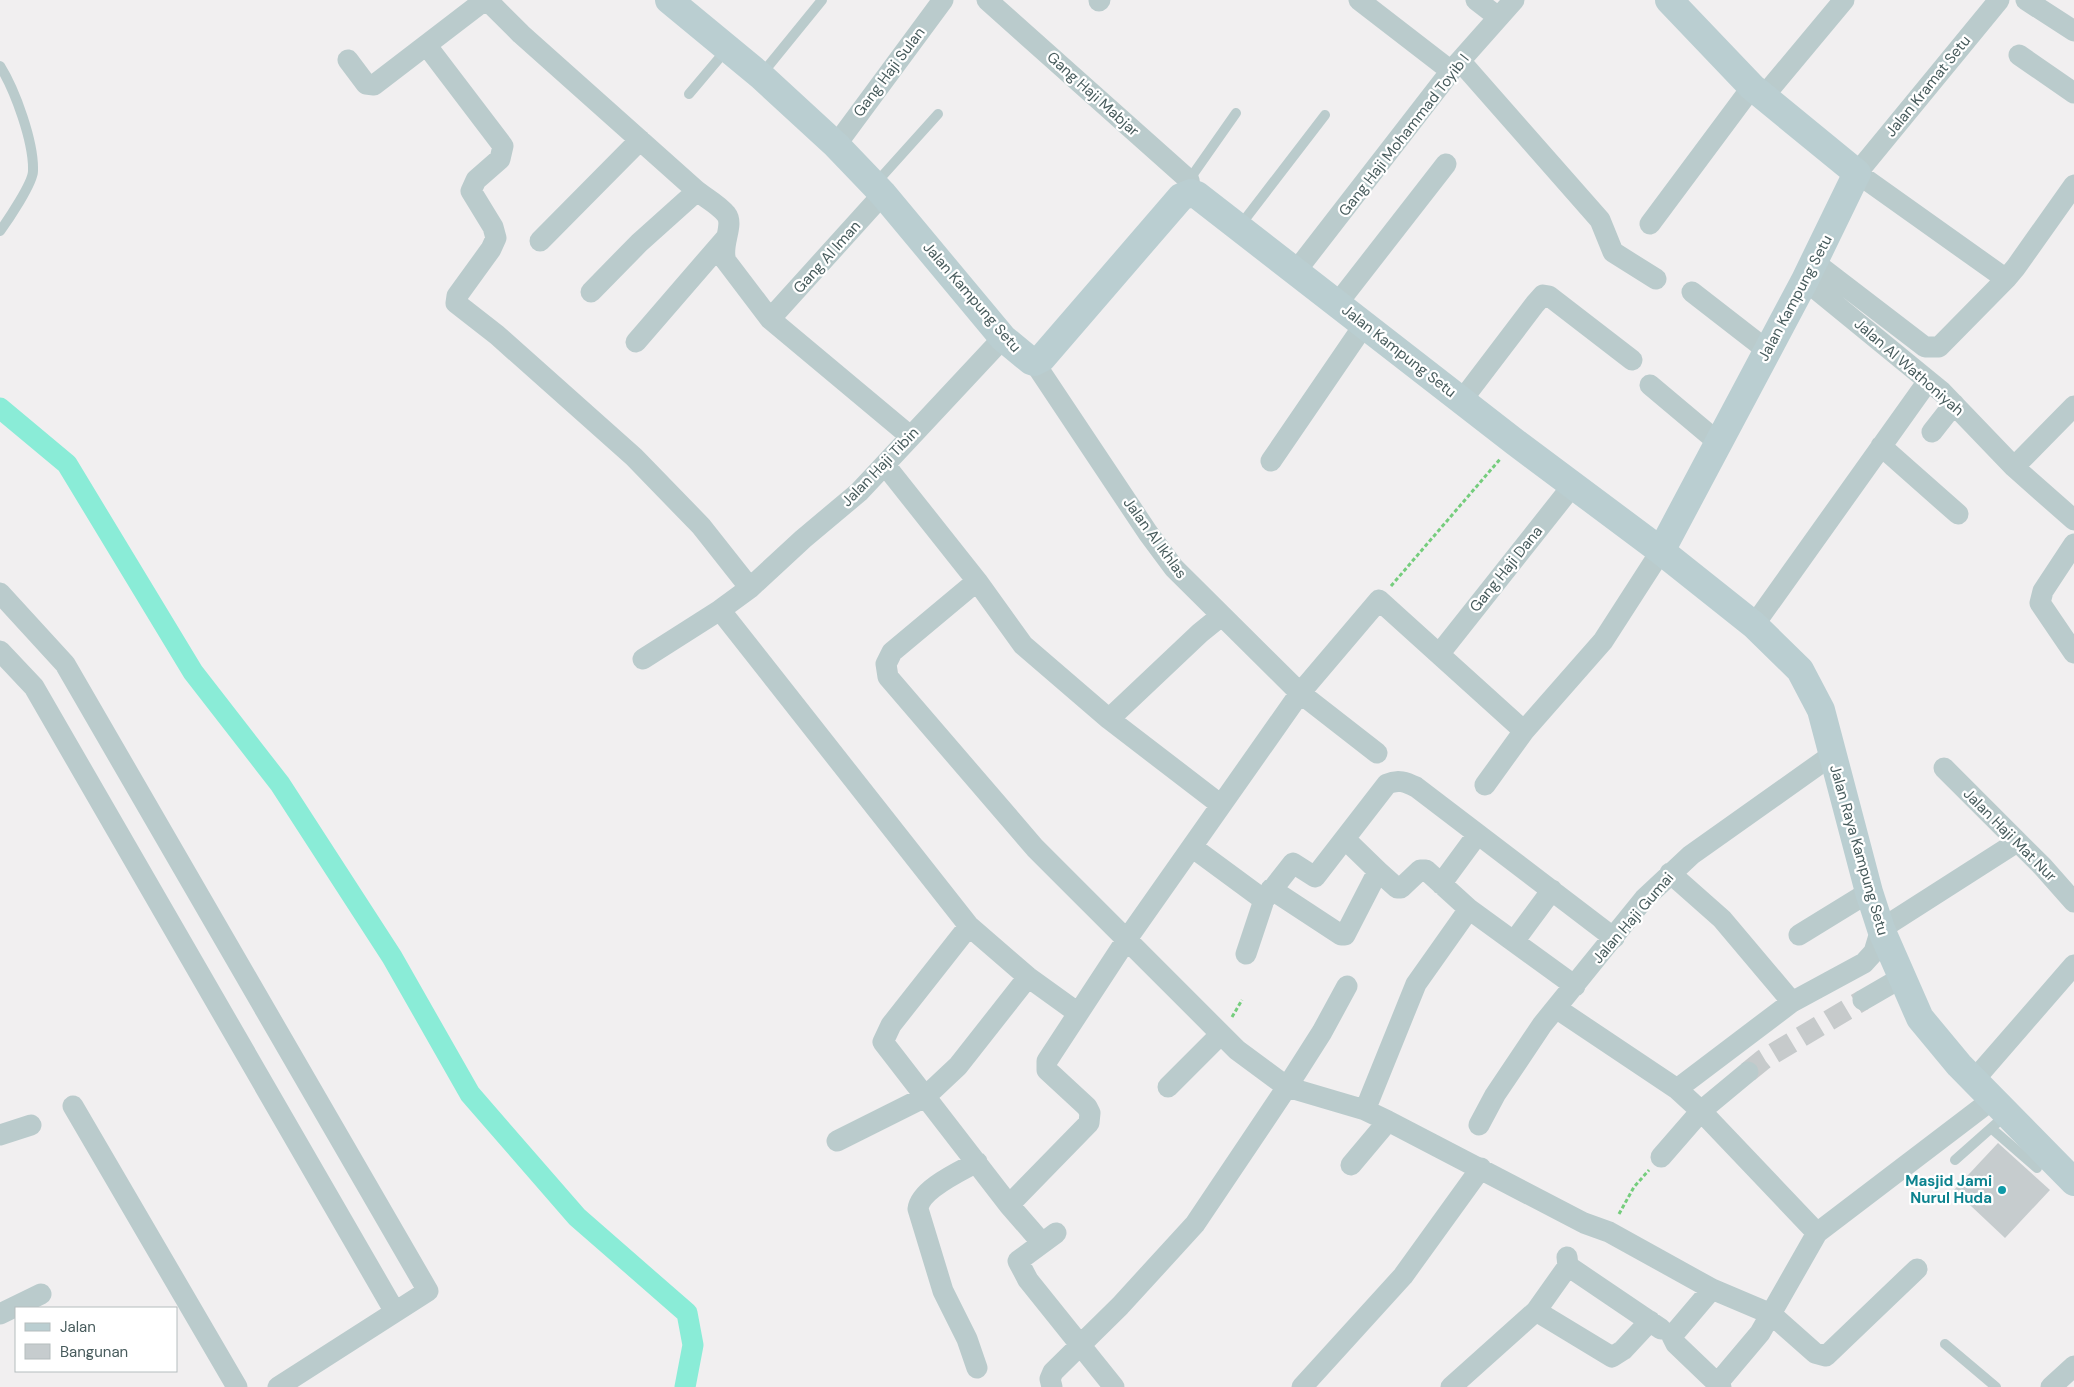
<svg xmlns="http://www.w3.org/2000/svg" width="2074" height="1387" viewBox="0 0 2074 1387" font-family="'DM Sans',sans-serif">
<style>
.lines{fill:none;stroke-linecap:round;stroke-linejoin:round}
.canal{stroke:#8aecd7;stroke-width:21}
.building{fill:#c6ccce}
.street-tunnel{stroke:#c6cacb;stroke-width:21;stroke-dasharray:21 11;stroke-linecap:butt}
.path{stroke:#75cd7d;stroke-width:3;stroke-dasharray:4 2.5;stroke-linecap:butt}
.lane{stroke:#bacbcc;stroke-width:10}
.street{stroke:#bacbcc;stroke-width:21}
.secondary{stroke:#baced1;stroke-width:28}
.culture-dot{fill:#0f9aa8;stroke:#fff;stroke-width:2}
.labels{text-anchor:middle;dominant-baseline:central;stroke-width:4.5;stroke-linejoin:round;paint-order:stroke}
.street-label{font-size:15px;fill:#475b5c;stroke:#fff}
.culture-label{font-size:15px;font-weight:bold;fill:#0d838f;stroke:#fff;text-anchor:end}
</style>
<rect width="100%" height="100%" fill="#f1eff0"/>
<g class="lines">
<!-- canal -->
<path class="canal" d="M0,408L67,464L193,672L280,784L392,957L470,1094L577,1217L687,1313L693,1345L685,1387"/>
</g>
<!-- building -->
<path class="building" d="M1998,1143L2050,1190L2005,1238L1954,1190Z"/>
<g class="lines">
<!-- street-tunnel -->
<path class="street-tunnel" d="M1748,1072L1764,1059L1863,1000"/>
<!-- path -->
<path class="path" d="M1391,586L1501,458
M1232,1017L1242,1000
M1619,1214L1634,1187L1649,1170"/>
<!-- lane -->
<path class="lane" d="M0,66C15,90 34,142 33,171C33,183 8,220 0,231
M761,75L822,0
M689,94L727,49
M1189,180L1236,113
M875,184L938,114
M1239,227L1325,115
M1991,1128L2037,1168
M1955,1160L2007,1114
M1945,1344L1996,1387"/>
<!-- street -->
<path class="street" d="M487,0L521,34L697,191C706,198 719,205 726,214C735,225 720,245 726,261L770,319L910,436
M987,0L1189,180L1191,193
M1359,0L1451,71
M1476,0L1498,17
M1999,0L1857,173L2006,279L2016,267L2074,185
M2026,0L2074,31
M1099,1L1100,0
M427,46L503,146L500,159L476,180L471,191L493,227L496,238L491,249L457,296L456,303L497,335L634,457L701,526L750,588
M2019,55L2074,93
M348,60L366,84L374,85L485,0
M1461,62L1600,220L1613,252L1656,279
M1763,97L1844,0
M836,145L943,0
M1650,224L1752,87
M540,241L640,140
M1814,262L1925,347H1939L2006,279
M1296,271L1451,71L1514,0
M1805,280L1942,392L2014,467L2074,520
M591,292L639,243L697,191
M1692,292L1768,351
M1337,304L1446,164
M770,319L883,194
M1003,338L859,492L803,539L750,588L720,610L969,926L1028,977L1078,1013
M636,342L725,239
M1034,362L1148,533L1174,568L1300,693L1377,753
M1650,385L1719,443
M1462,400L1535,304L1543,295L1549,296L1632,360
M1932,432L1954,404
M1881,446L1958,514
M1271,461L1364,325
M885,465L977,581L892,652L886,664L888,677L1035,848L1237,1050L1287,1087L1365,1110L1388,1121L1584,1223L1609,1232L1712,1289L1672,1336L1676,1344L1721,1387
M2014,467L2074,406
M2074,544L2043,591L2040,603L2074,653
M977,581L1023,645L1109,719L1221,805
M0,593L65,664L428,1291L278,1387
M1754,625L1928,381
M0,651L34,687L395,1312
M1440,653L1573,485
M643,659L720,610
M1109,719L1200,633L1221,616
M1944,768L2043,867L2074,902
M1485,785L1524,731L1603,641L1661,551
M1192,847L1264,900
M1378,871L1397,888H1401L1420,870H1426L1469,909L1575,986
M1670,873L1722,919L1792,1002
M1441,884L1477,835
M1271,889L1341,935H1345L1378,871L1345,839
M969,926L891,1025L883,1042L1009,1205L1042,1243
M1799,935L1869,892
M1515,940L1552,890
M1246,954L1264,900L1293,863L1315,877L1387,784C1398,779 1406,782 1416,787L1614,938
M1863,1000L1901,978
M1556,1008L1677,1089L1701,1111L1817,1233
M1974,1080L2074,965
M1168,1087L1220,1035
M1677,1089L1792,1002L1864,963L1874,952L1881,929L2017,842
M73,1106L237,1387
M1365,1110L1416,984L1469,909
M1479,1125L1495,1095L1542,1025L1644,899L1691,855L1832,755
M0,1135L31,1125
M837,1141L925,1097L958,1066L1028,977
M1661,1157L1701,1111L1748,1072
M1351,1165L1388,1121
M1009,1205L1089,1123L1090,1113L1087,1107L1047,1070V1061L1127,939L1300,693L1379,600L1524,731
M1056,1233L1018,1261L1028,1280L1114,1387
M1568,1266L1661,1329
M1712,1289L1771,1314L1815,1353L1826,1356L1917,1269
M1536,1311L1612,1357L1623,1350L1650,1321
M0,1314L41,1294
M977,1368L967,1339L943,1291L918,1209C920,1189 961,1171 977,1162
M1717,1384L1760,1333L1817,1233L1993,1099
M1052,1387L1050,1379L1053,1372L1120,1306L1195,1224L1287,1087L1322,1032L1347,986
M1302,1387L1403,1276L1481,1168
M1451,1387L1536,1311L1568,1266L1567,1257
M2051,1387L2074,1366"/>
<!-- secondary -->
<path class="secondary" d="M669,0L761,76L836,145L883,194L1003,338L1031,361L1034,362L1042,358L1181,197L1191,193L1197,195L1515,442L1661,551L1754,625L1800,670L1821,710L1869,892L1881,929L1920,1018L1959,1065L2074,1182
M1661,551L1805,280L1857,173L1752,87L1669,0"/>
</g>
<!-- markers -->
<circle class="culture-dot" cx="2002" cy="1190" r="5"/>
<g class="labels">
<!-- street labels -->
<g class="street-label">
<text transform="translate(889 72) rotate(-53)">Gang Haji Sulan</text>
<text transform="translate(1928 86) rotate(-51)">Jalan Kramat Setu</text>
<text transform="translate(1093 94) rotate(42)">Gang Haji Mabjar</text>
<text transform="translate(1404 135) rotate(-52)">Gang Haji Mohammad Toyib I</text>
<text transform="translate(827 257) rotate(-48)">Gang Al Iman</text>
<text transform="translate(972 297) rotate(49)">Jalan Kampung Setu</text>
<text transform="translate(1795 298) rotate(-62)">Jalan Kampung Setu</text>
<text transform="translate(1399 351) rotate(38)">Jalan Kampung Setu</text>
<text transform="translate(1909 367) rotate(41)">Jalan Al Wathoniyah</text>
<text transform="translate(880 467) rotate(-46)">Jalan Haji Tibin</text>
<text transform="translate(1155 538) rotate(54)">Jalan Al Ikhlas</text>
<text transform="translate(1506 569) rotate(-51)">Gang Haji Dana</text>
<text transform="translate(2010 835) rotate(45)">Jalan Haji Mat Nur</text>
<text transform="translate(1859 850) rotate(74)">Jalan Raya Kampung Setu</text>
<text transform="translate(1633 918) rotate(-49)">Jalan Haji Gumai</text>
</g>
<!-- culture labels -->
<g class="culture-label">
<text x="1992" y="1181">Masjid Jami<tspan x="1992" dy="17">Nurul Huda</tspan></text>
</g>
</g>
<!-- legend -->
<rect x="15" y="1307" width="162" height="65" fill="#ffffff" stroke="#b5bdbe"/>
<rect x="25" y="1323" width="25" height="8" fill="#baced1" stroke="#b5bdbe"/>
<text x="60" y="1332" font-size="15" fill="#475b5c">Jalan</text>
<rect x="25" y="1344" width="25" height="15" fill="#c6ccce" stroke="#b5bdbe"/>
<text x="60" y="1357" font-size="15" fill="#475b5c">Bangunan</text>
</svg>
